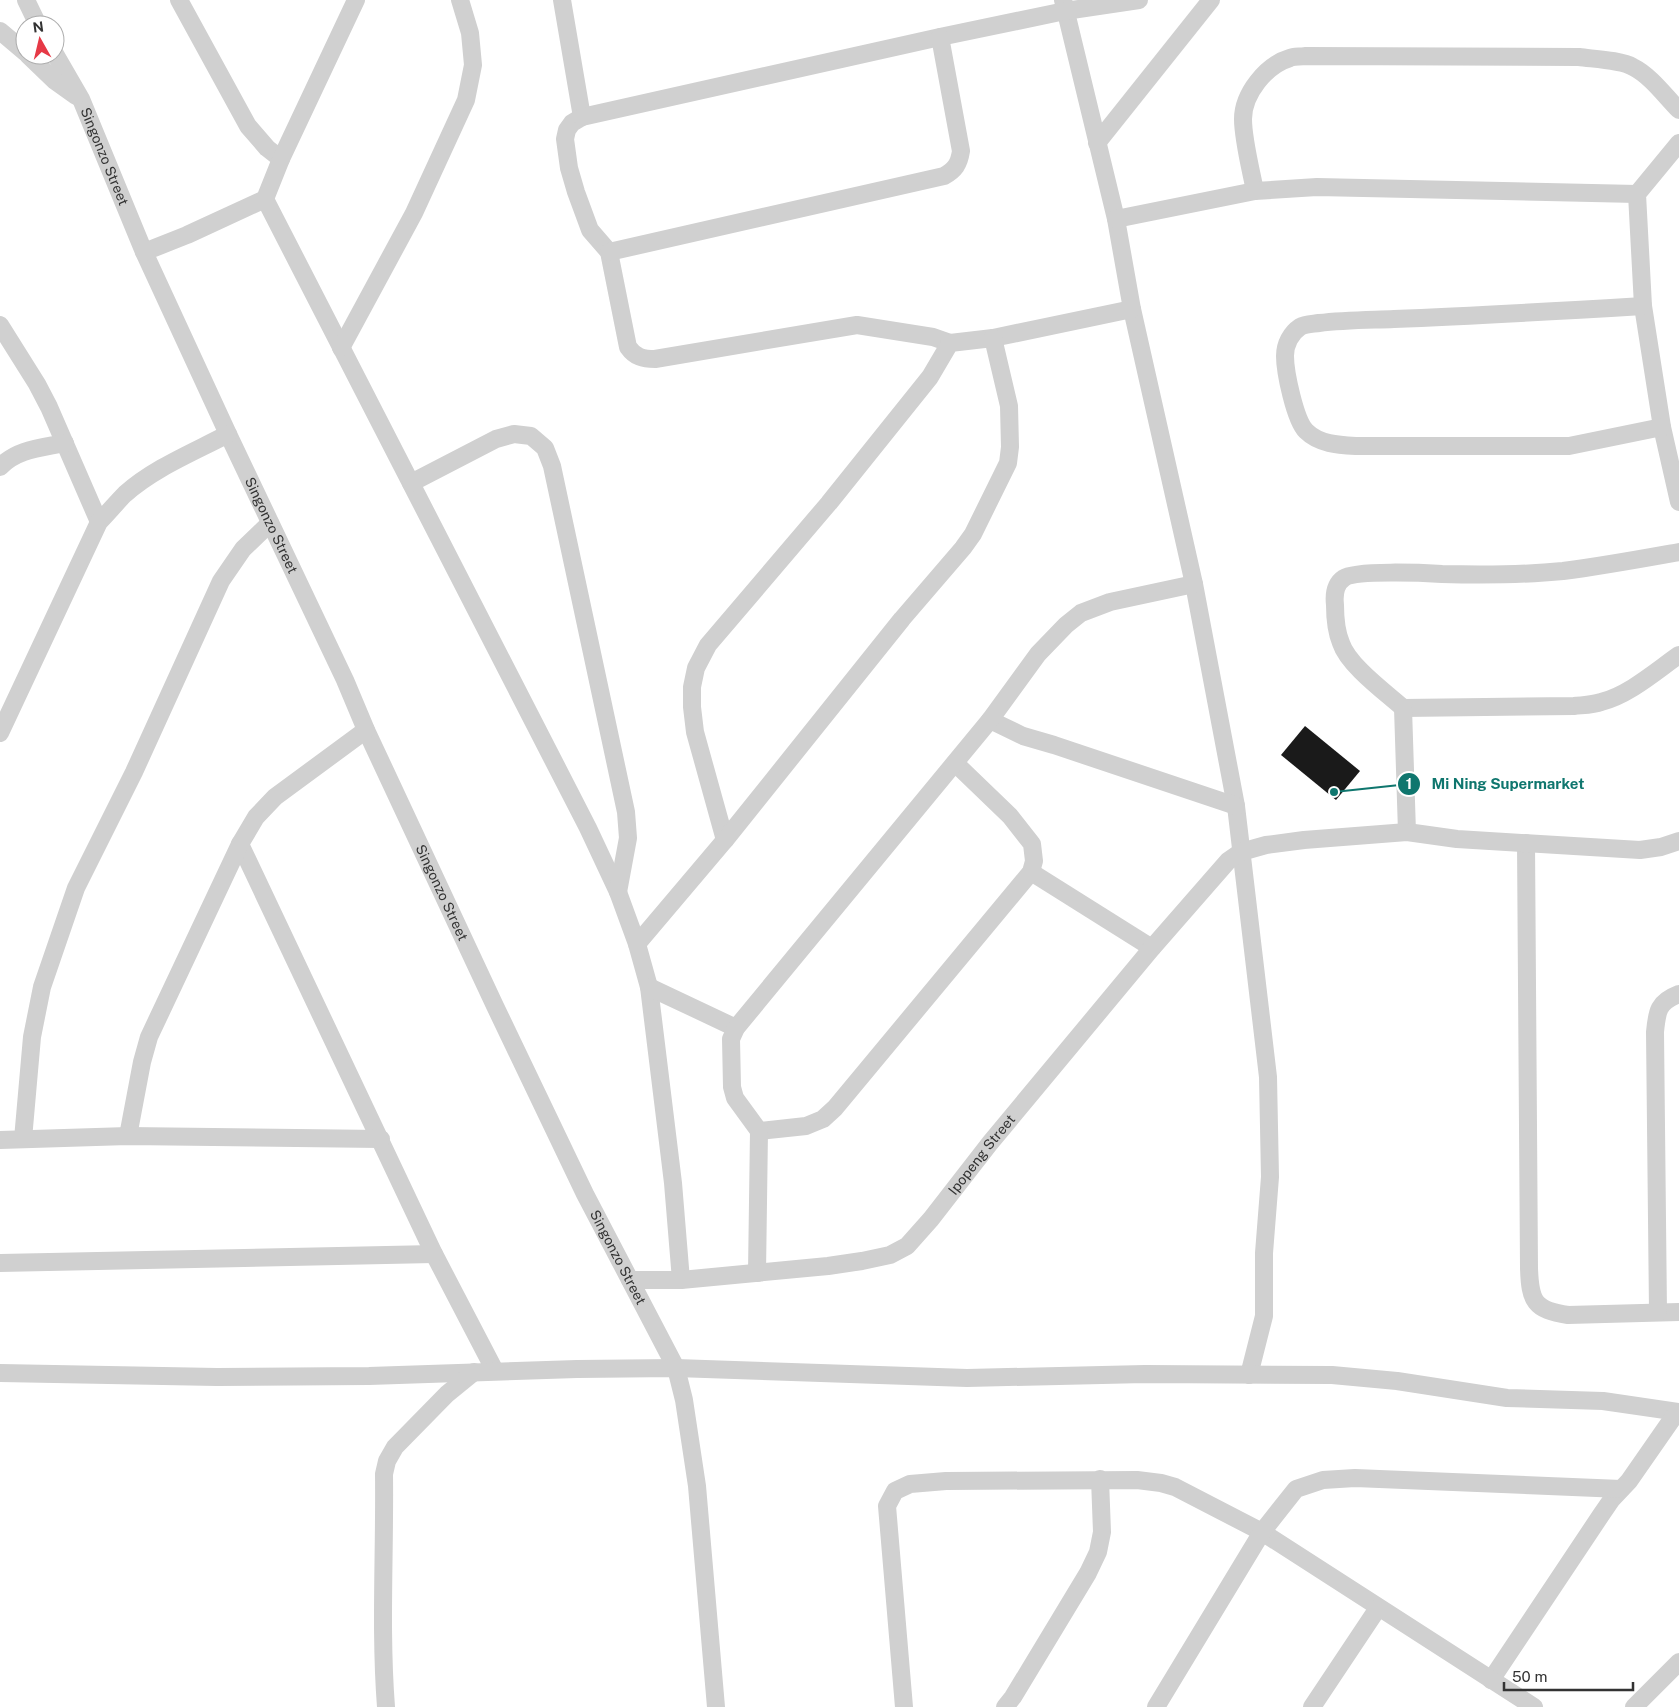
<svg xmlns="http://www.w3.org/2000/svg" width="1679" height="1707" viewBox="0 0 1679 1707" font-family="'Public Sans',sans-serif">
<style>
.building{fill:#1a1a1a}
.lines{fill:none;stroke-linecap:round;stroke-linejoin:round}
.minor{stroke:#d0d0d0;stroke-width:18}
.labels{text-anchor:middle;dominant-baseline:central;stroke-width:5;stroke-linejoin:round;paint-order:stroke}
.street-label{font-size:14px;fill:#333;stroke:#fff}
.leader{fill:none;stroke:#0f766e;stroke-width:2}
.callout-dot{fill:#0f766e;stroke:#fff;stroke-width:2}
.mark-label{font-size:15px;text-anchor:middle;font-weight:bold;fill:#fff}
.callout-label{font-size:15px;text-anchor:middle;font-weight:bold;fill:#0f766e;stroke:#fff;stroke-width:5;stroke-linejoin:round;paint-order:stroke}
</style>
<rect width="100%" height="100%" fill="#fff"/>
<!-- building -->
<path class="building" d="M1305,726L1360,771L1336,800L1281,755Z"/>
<g class="lines">
<!-- minor -->
<g class="minor">
<path d="M26,0L38,25"/>
<path d="M179,0L248,126L267,148L281,159"/>
<path d="M562,0L582,117L572,123L567,130L565,139L569,168L576,192L590,230L609,252L628,347C635,357 643,359 655,359L857,325L933,337L950,343"/>
<path d="M1063,0L1116,219L1132,309L1194,584L1236,806L1268,1077L1270,1177L1264,1253V1316L1249,1375"/>
<path d="M0,31L25,52"/>
<path id="s1" d="M55,54L81,99L144,252L228,434L345,680L366,730L495,1006L585,1194L676,1368L684,1400L697,1486L716,1707"/>
<path d="M28,55L55,81L76,96"/>
<path d="M582,117L940,37L1065,11L1139,0"/>
<path d="M1097,143L1211,0"/>
<path d="M1679,143L1637,194L1643,306L1662,427L1679,502"/>
<path d="M1255,191C1251,170 1243,140 1243,119C1243,94 1266,65 1290,58C1294,56 1300,57 1305,56L1579,57C1593,59 1621,60 1633,67C1651,76 1665,96 1679,110"/>
<path d="M265,199L588,828L618,892L637,944L649,987L673,1183L681,1280"/>
<path d="M1116,219L1255,191L1317,187L1637,194"/>
<path d="M144,252L187,235L265,199L281,159L356,0"/>
<path d="M609,252L944,176C955,170 959,164 961,151L940,37"/>
<path d="M1643,306C1560,311 1477,316 1394,319C1369,320 1344,320 1319,323C1313,324 1305,324 1300,327C1291,333 1285,344 1285,356C1285,372 1295,420 1306,431C1319,444 1338,445 1356,446H1569L1662,427"/>
<path d="M0,325L37,384L49,407L99,522"/>
<path d="M341,348L414,213L466,100L473,65L470,33L460,0"/>
<path d="M0,467C17,449 41,448 65,443"/>
<path d="M411,483L496,439L514,434L531,436L545,448L552,466L626,812L628,838L618,892"/>
<path d="M1679,552C1640,559 1602,566 1563,571C1523,575 1482,575 1442,574C1425,573 1355,570 1344,578C1335,584 1334,596 1335,605C1335,618 1336,631 1341,643C1348,665 1385,692 1403,708L1574,706C1583,705 1593,705 1601,702C1629,695 1656,671 1679,655"/>
<path d="M1403,708L1407,832"/>
<path d="M990,720L1023,736L1054,745L1236,806"/>
<path d="M0,733L99,522C108,513 116,503 125,494C154,468 194,452 228,434"/>
<path d="M725,840L695,732L692,707V687L696,668L708,645L829,503L930,377L950,343L993,338L1132,309"/>
<path d="M1526,843L1529,1268C1530,1301 1534,1310 1568,1315L1679,1312"/>
<path d="M240,844L434,1254L495,1371"/>
<path d="M1031,872L1152,948"/>
<path d="M637,944L725,840L902,619L963,548L973,534L1008,463L1010,447L1009,406L993,338"/>
<path d="M649,987L736,1028"/>
<path d="M759,1131L806,1126L823,1119L835,1108L1031,872L1034,861L1032,844L1010,816L955,763"/>
<path d="M128,1136L142,1062L149,1037L240,844L256,817L275,797L366,730"/>
<path d="M23,1139L32,1037L42,987L76,888L134,772L221,581L243,549L270,523"/>
<path d="M0,1140L128,1136L381,1139"/>
<path d="M0,1263L434,1254"/>
<path d="M757,1273L759,1131L735,1098L732,1087L731,1039L736,1028L990,720L1038,654L1066,625L1081,613L1110,602L1194,584"/>
<path id="s2" d="M630,1280H681L828,1266L862,1261L890,1255L907,1246L931,1219L990,1143L1152,948L1228,861L1241,852L1266,845L1304,840L1407,832L1457,839L1640,850L1661,847L1679,841"/>
<path d="M1658,1312L1655,1032C1657,1011 1658,1002 1679,994"/>
<path d="M0,1373L217,1377L369,1376L577,1369L676,1368L967,1378L1145,1374L1332,1375L1397,1381L1507,1398L1603,1401L1679,1412"/>
<path d="M1491,1680L1601,1515L1612,1499L1629,1481L1677,1412"/>
<path d="M386,1707C380,1630 385,1552 384,1474L387,1461L395,1447L447,1394L474,1372"/>
<path d="M904,1707L887,1506L895,1491L910,1484L946,1481L1137,1480L1161,1483L1175,1487L1262,1532L1534,1707"/>
<path d="M1005,1707L1013,1697L1088,1573L1098,1552L1102,1532L1100,1479"/>
<path d="M1156,1707L1262,1532L1296,1489L1323,1480L1355,1478L1621,1489"/>
<path d="M1312,1707L1378,1608"/>
<path d="M1634,1707L1679,1662"/>
</g>
</g>
<g class="labels">
<!-- street labels -->
<g class="street-label">
<text stroke="none"><textPath href="#s1" startOffset="114">Singonzo Street</textPath></text>
<text stroke="none"><textPath href="#s1" startOffset="519">Singonzo Street</textPath></text>
<text stroke="none"><textPath href="#s1" startOffset="924">Singonzo Street</textPath></text>
<text stroke="none"><textPath href="#s2" startOffset="399">Ipopeng Street</textPath></text>
<text stroke="none"><textPath href="#s1" startOffset="1329">Singonzo Street</textPath></text>
</g>
</g>
<!-- callouts -->
<path class="leader" d="M1334 792L1409 784"/>
<g class="callout-dot">
<circle cx="1334" cy="792" r="5"/>
<circle cx="1409" cy="784" r="12"/>
</g>
<g class="mark-label">
<text x="1409" y="789">1</text>
</g>
<g class="callout-label">
<text x="1508" y="789">Mi Ning Supermarket</text>
</g>
<!-- north arrow -->
<g transform="translate(40 40) rotate(352)"><circle r="24" fill="#ffffff" stroke="#adadad"/>
<path d="M0-4L9 19L0 12L-9 19Z" fill="#e63946"/>
<text y="-8" font-size="14" font-weight="bold" text-anchor="middle" fill="#333333">N</text>
</g>
<!-- scale -->
<path d="M1504 1682v8h129v-8" fill="none" stroke="#333333" stroke-width="2.5"/>
<text x="1512" y="1682" font-size="15" fill="#333333" stroke="#ffffff" stroke-width="4" paint-order="stroke">50 m</text>
</svg>
